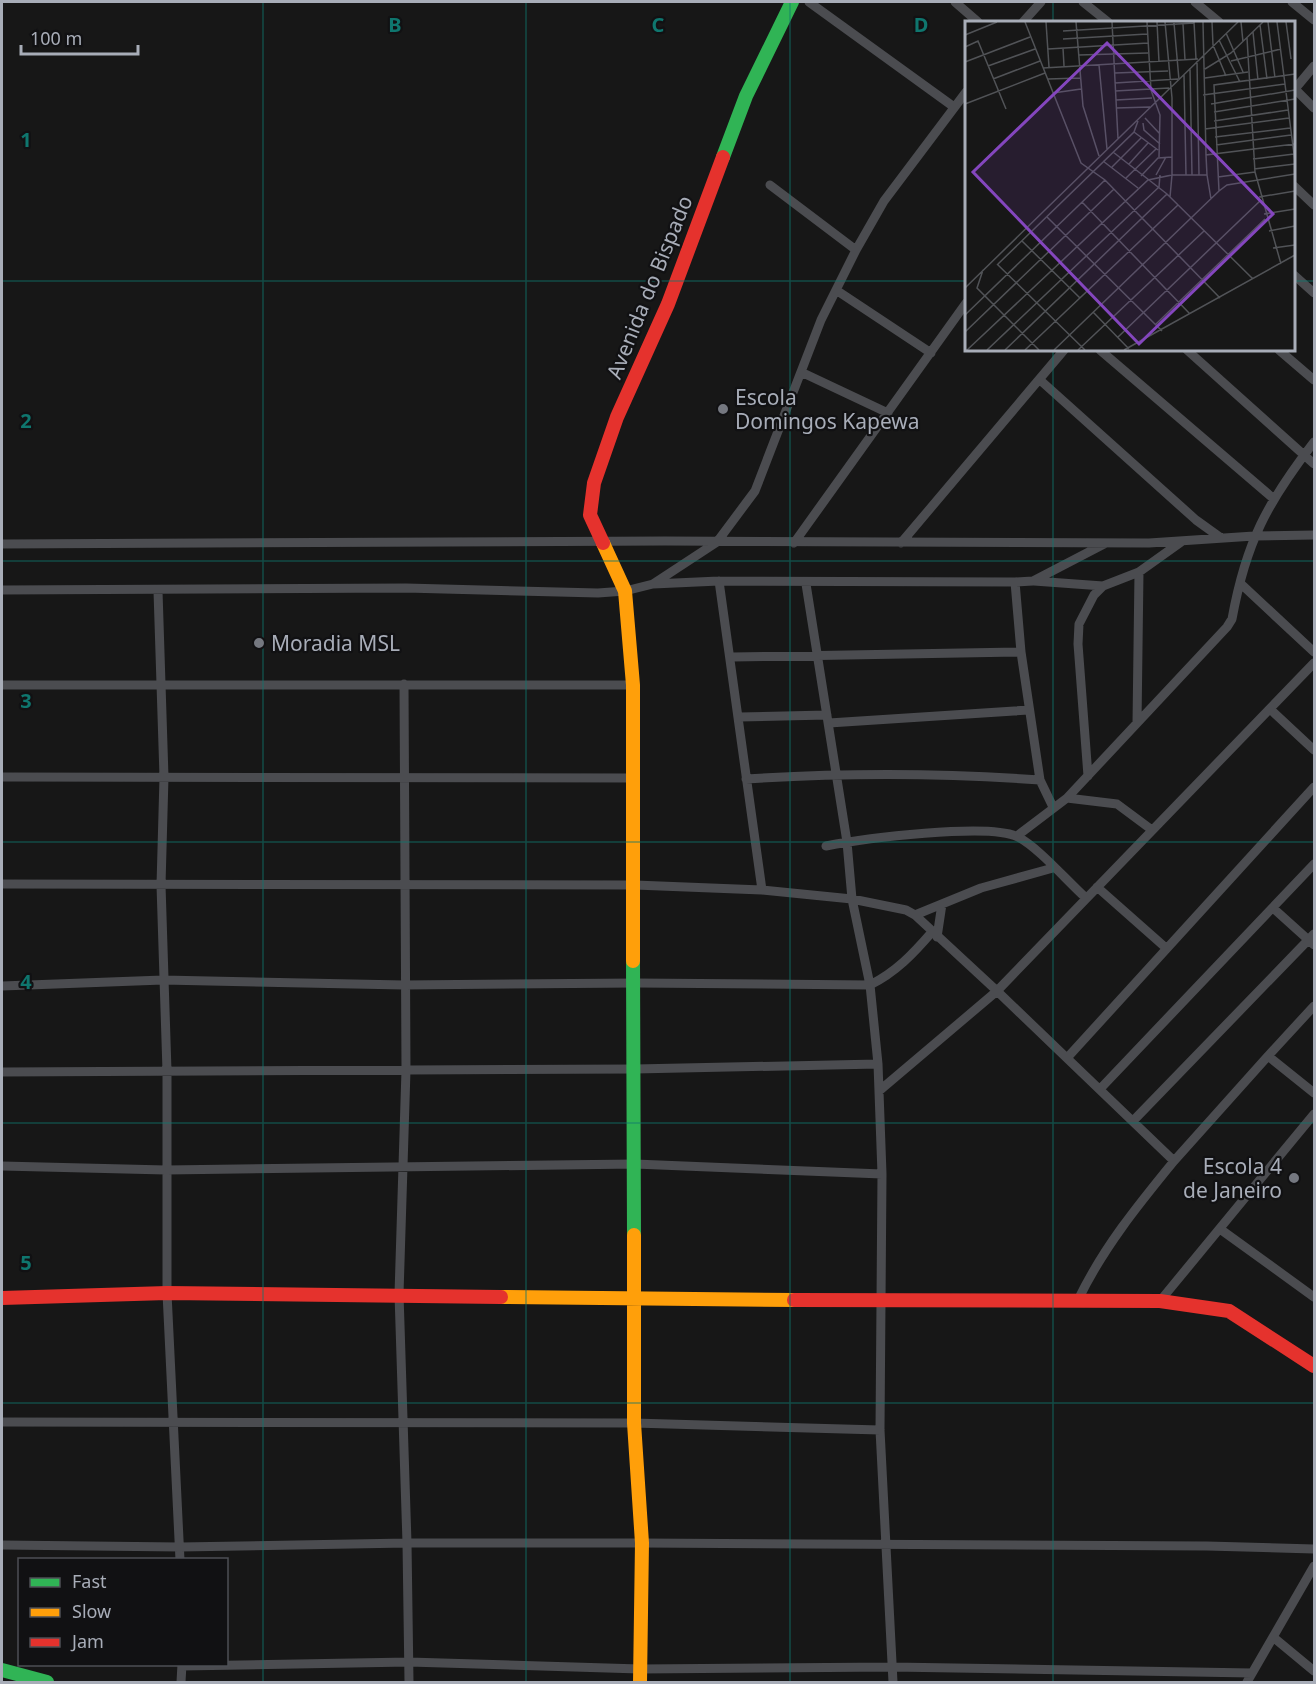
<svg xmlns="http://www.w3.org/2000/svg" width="1316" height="1684" viewBox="0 0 1316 1684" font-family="'Noto Sans',sans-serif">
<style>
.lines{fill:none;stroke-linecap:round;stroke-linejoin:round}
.street{stroke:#4b4c50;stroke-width:9}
.fast{stroke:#30b455;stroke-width:14}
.slow{stroke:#ff9f0a;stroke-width:14}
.jam{stroke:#e5322d;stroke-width:14}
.grid{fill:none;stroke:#0f766e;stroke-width:1.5;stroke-opacity:0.55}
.poi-dot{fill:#757880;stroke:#111113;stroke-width:2}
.labels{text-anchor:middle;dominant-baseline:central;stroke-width:4.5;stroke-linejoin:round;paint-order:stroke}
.street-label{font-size:21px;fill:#a8adb8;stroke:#111113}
.poi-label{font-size:21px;fill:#a8adb8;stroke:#111113;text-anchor:start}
.inset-road{fill:none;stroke:#515357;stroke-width:1.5}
.view{fill:#8446be;fill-opacity:0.15;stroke:#8446be;stroke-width:3}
.inset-edge{fill:none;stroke:#a8adb8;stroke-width:3}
.grid-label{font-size:20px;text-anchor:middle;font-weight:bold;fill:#0f766e;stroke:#111113;stroke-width:4.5;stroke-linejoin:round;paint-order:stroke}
</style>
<rect width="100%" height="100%" fill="#171717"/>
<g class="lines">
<!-- street -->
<path class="street" d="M809,2L954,107
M955,2L978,22
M1083,2L1108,22
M1195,2L1219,22
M1292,2L1314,20
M1023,22L1041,2
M1294,88L1314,108
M1294,90L1314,66
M770,185L856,250
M1294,186L1314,205
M1294,275L1314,293
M836,290L931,353
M1100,350L1274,499
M1187,350L1314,464
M1279,350L1314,380
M801,372L888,413
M1040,380L1196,520L1221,538
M794,543L966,303
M901,543L1064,350
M2,544L665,541L1149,543L1254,536L1314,535
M719,581L762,890
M1034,581L1103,586
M1015,582L1021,652L1040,780L1053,807
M1240,583L1314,652
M653,584L717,542L755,491L821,320L856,250L884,201L966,92
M806,584L847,842L852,899L870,985L878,1064L882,1174L880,1430L893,1682
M2,590L406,588L598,593L625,591L653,584L719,581L1015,582L1033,581L1106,543
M158,591L164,777L161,885L167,1071V1293L180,1560
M732,657L1021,652
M1314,663L997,991L1174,1161L1268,1056L1314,1093
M404,684L406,1070L399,1294L407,1543L409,1682
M2,685H633
M1270,709L1314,750
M739,717L827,715
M829,723L1029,710
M1137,723L1139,572
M1088,776L1078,644L1079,624L1094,595L1103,586L1139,572L1181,542
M2,777L634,778
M746,779C844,773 942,773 1040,780
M1067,798L1117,804L1152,830
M1017,836L1067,798L1227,627L1232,619C1246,542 1267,503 1314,442
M826,846C861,839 990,822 1018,837C1039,848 1067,881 1086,898
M2,884L635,885L762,890L852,899L906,910L915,915L997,991L879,1091
M1097,887L1166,948
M1273,908L1314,945
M915,915L981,888L1053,868
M937,937L942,904
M2,986L163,980L404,985L636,983L870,985C896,972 913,954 932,932
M1268,1056L1314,1006
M1067,1058L1314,787
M2,1072L635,1069L878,1064
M1100,1089L1314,864
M1133,1121L1314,934
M2,1166L166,1170L635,1164L882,1174
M1220,1229L1314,1297
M1078,1300C1103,1248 1138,1205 1174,1161
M1160,1301L1314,1114
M2,1422L634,1423L880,1430
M2,1545L180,1547L407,1543H642L1207,1546L1314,1549
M1273,1637L1314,1671
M182,1666L409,1662L640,1669L892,1667L1252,1673
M181,1682L182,1664
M1247,1682L1314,1566"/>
<!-- fast -->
<path class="fast" d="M723,157L746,96L792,2
M633,961L634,1235
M2,1670L47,1682"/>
<!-- slow -->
<path class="slow" d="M603,543L625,591L633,685V961
M634,1235V1423L642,1543L640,1682
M501,1297L794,1300"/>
<!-- jam -->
<path class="jam" d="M603,543L590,515L594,483L617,417L668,304L723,157
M2,1298L167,1293L501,1297
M794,1300L1160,1301L1229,1311L1314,1366"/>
</g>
<!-- grid -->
<path class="grid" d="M263,2V1682M526,2V1682M790,2V1682M1053,2V22M2,281H966M1294,281H1314M1053,350V1682M2,561H1314M2,842H1314M2,1123H1314M2,1403H1314"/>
<!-- markers -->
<g class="poi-dot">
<circle cx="723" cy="409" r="6"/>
<circle cx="259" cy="643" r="6"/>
<circle cx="1294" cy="1178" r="6"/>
</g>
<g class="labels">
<!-- street labels -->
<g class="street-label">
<text transform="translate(649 287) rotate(-68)">Avenida do Bispado</text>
</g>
<!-- poi labels -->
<g class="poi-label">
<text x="735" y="397">Escola<tspan x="735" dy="24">Domingos Kapewa</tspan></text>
<text x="271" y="643">Moradia MSL</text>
<text x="1282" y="1166" text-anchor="end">Escola 4<tspan x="1282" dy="24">de Janeiro</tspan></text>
</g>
</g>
<!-- overview -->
<g transform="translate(965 21)">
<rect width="330" height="330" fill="#171717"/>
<path class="inset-road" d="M60,1L116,142L140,159L255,277M81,1L84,46M111,1L118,85L134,135M147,1L153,118M182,1L186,69L195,94L194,136M192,1L194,41M200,1L207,77V154H242L241,134L330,123M229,1L231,38M238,1L241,134M247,1L248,24M276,1L278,21M303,1L310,57M312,1L330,141M321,1L326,38M209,2L214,59M218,3L220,39M295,4L302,58M98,10L229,2M288,11L293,59M261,12L278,51M0,14L32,1M282,17L290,151L316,243M98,18L182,13M254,19L275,61M248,24L261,55M0,26L13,20L41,88M98,27L99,45M83,28L183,22M114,34L183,32M232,40L234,154M266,40L316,28M0,41L65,16M134,44L142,128M23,45L70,28M78,47L233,38M225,47L227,154M240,48L266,32L298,1M150,52L203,50M219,54L221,154M240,57L283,51M28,58L75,40M83,58L115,57M150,62L213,58M150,70L204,67M88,72L116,68M238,74L320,63M151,79L187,77M0,83L80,52M246,83L330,69M151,87L185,86M249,91L330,78M180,97L195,113M249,100L323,89M178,102L179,109L195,123M240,108L324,97M169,111L193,129M250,116L325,107M251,124L326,114M148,131L202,173L288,258M288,138L329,133M138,140L173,167M164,143L183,122M147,146L176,117M289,148L330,143M191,154L201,136M242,154L246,178M176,155L193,137L207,136M253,156L290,151M161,157L191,128M254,170L249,64L330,53M294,176L330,170M117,181L225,293M299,193L330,188M82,196L197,310M304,210L330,205M57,220L115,277M308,227L330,224M32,243L120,329M33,243L169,111L173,100M18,249L12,267L74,329M0,267L273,1M128,291L164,328M0,294L140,159M191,303L300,198M0,311L149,168M153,316L296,179M2,329L183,159L207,154L205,176M22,329L194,166L195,154M40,329L202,173M60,329L213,184M89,329L254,170L262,164L330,153M113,329L239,210M159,329L330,234"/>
<path class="view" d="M142,22L308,193L174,323L8,151Z"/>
<rect width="330" height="330" class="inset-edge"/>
</g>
<g class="grid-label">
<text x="395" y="32">B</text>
<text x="658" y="32">C</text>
<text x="921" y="32">D</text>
<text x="26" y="147">1</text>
<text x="26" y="428">2</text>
<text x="26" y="708">3</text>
<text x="26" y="989">4</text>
<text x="26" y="1270">5</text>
</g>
<!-- border -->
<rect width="1316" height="1684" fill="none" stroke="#a8adb8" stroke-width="6"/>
<!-- legend -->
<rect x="18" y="1558" width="210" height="108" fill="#111113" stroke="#4d4f55" stroke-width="1.5"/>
<rect x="30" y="1578" width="30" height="9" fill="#30b455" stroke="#4d4f55" stroke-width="1.5"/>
<text x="72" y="1588" font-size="18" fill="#a8adb8">Fast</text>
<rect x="30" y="1608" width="30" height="9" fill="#ff9f0a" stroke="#4d4f55" stroke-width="1.5"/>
<text x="72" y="1618" font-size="18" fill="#a8adb8">Slow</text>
<rect x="30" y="1638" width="30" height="9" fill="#e5322d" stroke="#4d4f55" stroke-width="1.5"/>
<text x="72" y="1648" font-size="18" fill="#a8adb8">Jam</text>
<!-- scale -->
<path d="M21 45v9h117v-9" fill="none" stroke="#a8adb8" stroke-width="3"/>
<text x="30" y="45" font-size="18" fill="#a8adb8" stroke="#111113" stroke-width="4.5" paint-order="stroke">100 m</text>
</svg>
